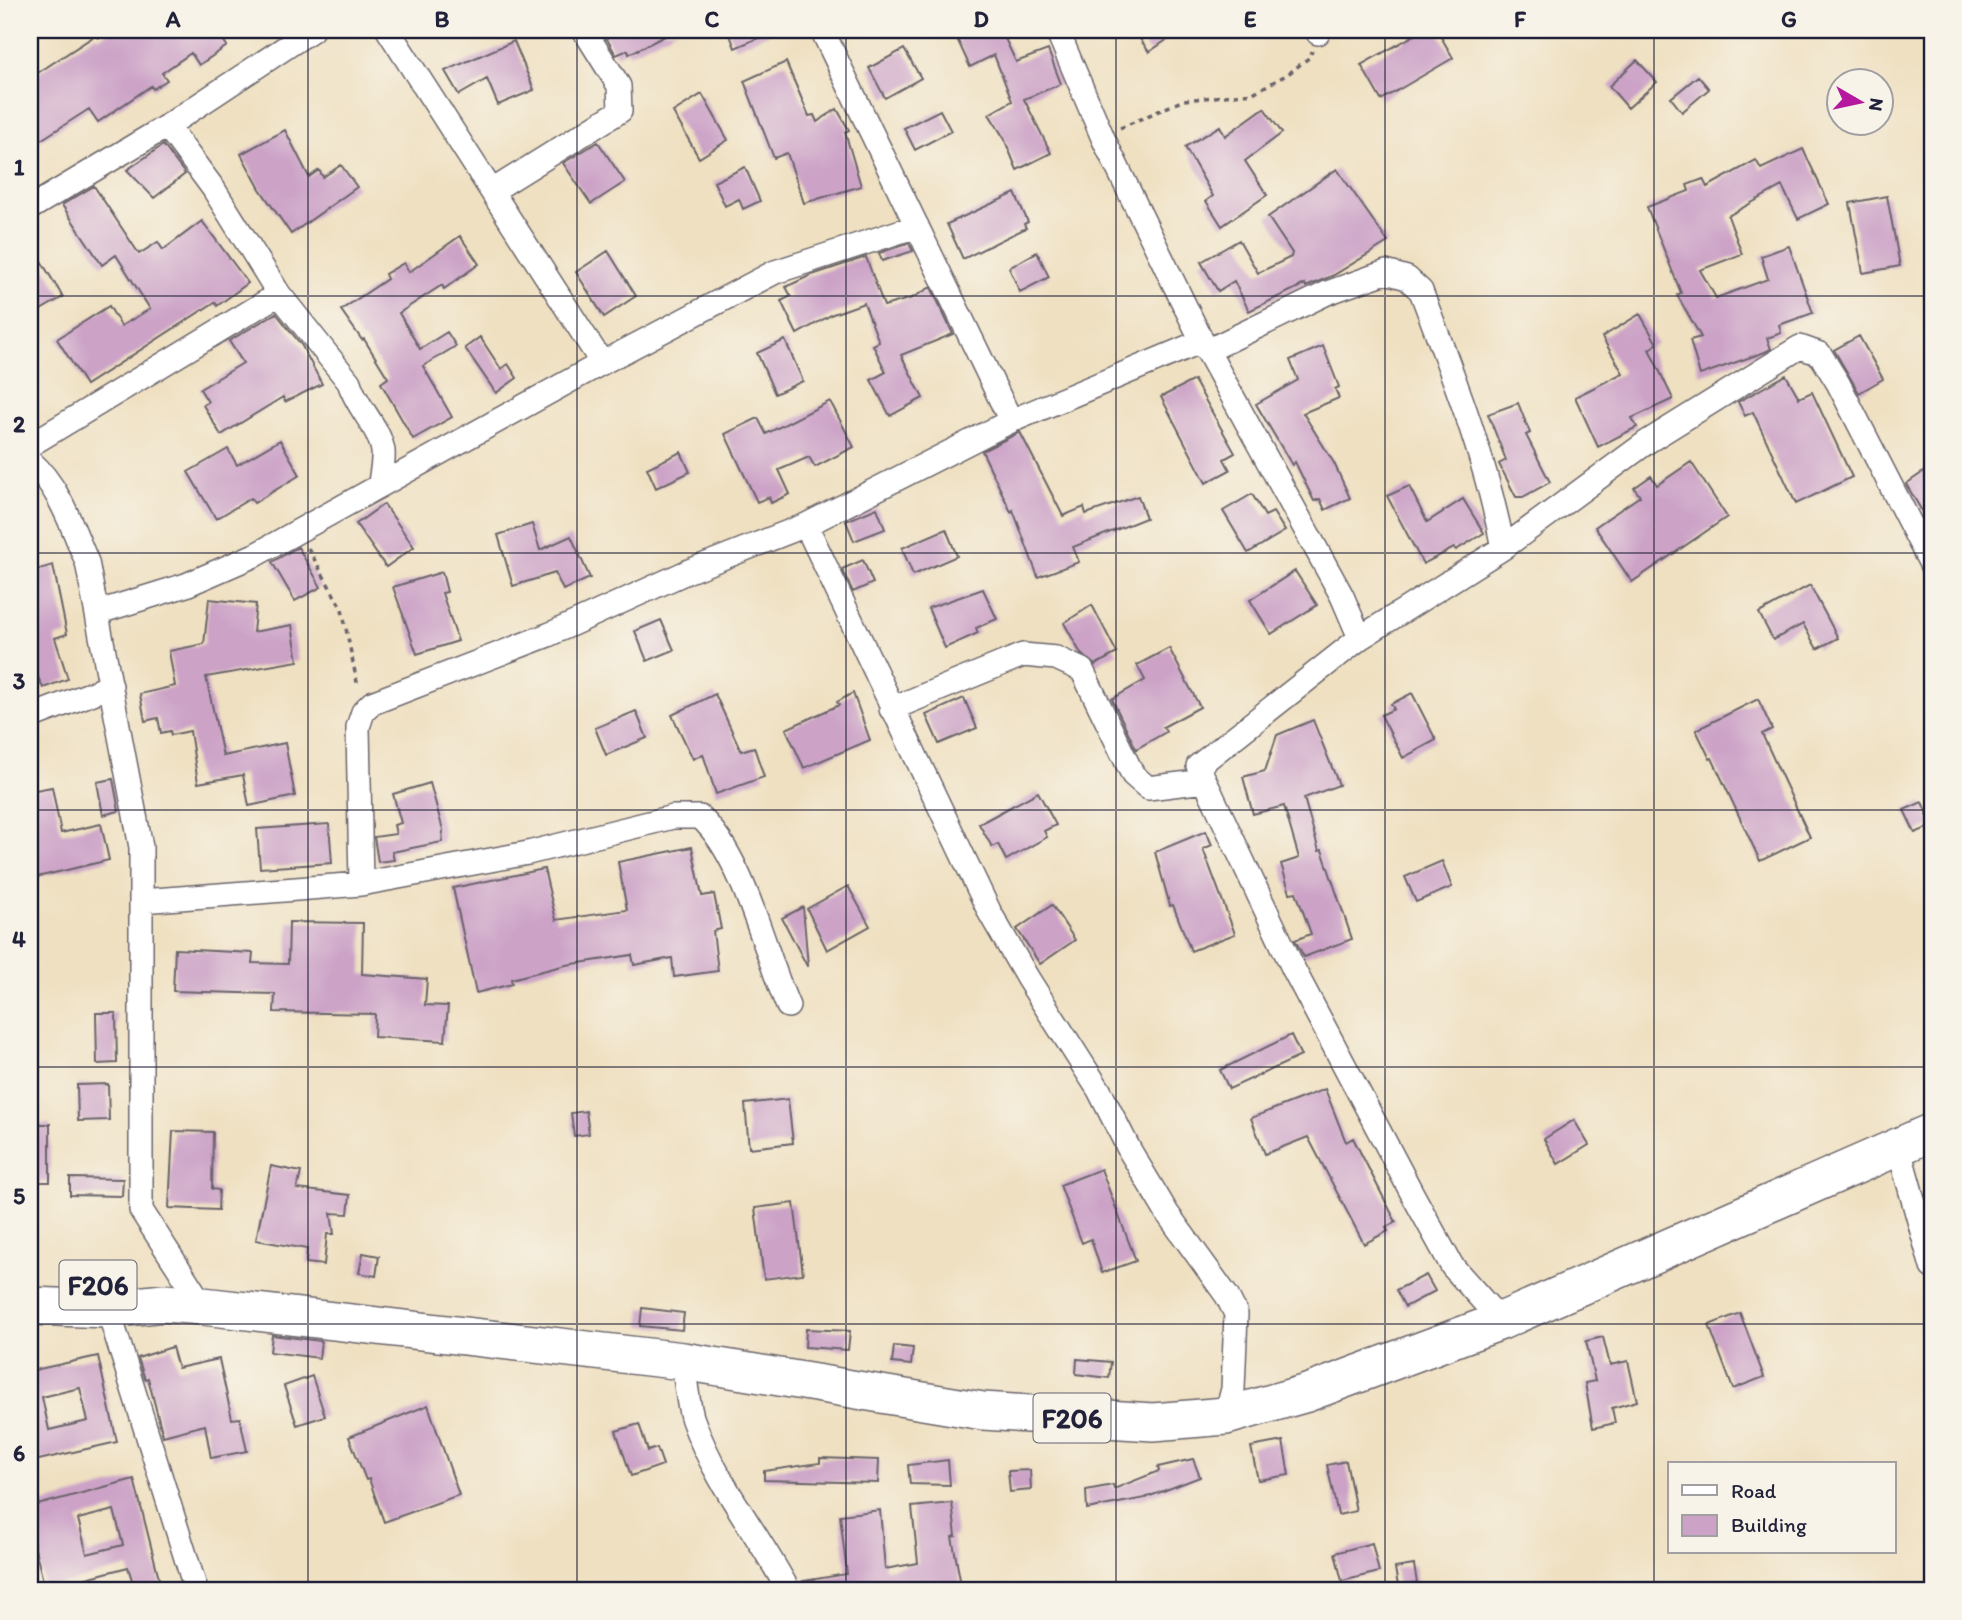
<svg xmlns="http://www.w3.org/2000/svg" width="1962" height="1620" viewBox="0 0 1962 1620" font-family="Itim,sans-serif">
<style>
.building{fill:#cca3c7;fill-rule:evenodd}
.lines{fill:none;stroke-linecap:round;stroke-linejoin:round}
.minor-casing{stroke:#6a646a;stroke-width:26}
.primary-casing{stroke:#6a646a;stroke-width:40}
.path{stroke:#6a646a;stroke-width:3.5;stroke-dasharray:5 5;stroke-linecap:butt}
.minor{stroke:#fff;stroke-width:23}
.primary{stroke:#fff;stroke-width:37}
.grid{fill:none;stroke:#22223b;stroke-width:2;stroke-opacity:0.55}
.labels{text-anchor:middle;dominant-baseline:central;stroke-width:5;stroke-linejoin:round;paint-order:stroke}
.shield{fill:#f7f3e8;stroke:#62616f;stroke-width:2}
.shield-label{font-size:28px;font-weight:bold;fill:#22223b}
.neatline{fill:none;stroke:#22223b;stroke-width:2.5}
.grid-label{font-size:23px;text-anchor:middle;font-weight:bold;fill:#22223b}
</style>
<rect width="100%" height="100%" fill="#f7f3e8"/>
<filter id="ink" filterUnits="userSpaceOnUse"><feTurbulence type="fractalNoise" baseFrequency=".0143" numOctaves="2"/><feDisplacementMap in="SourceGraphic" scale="14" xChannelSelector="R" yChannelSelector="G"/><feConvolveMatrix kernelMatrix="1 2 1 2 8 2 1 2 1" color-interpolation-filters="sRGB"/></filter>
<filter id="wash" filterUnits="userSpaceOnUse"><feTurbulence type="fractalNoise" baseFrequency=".00686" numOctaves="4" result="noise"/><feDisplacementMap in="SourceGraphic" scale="28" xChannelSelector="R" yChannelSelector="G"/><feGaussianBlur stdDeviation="1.57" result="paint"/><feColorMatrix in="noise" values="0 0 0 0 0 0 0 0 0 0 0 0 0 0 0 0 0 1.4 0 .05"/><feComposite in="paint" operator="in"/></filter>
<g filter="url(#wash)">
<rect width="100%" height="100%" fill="#efe0c1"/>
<g id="blocks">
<!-- building -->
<path class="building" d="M111,30H217L227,46L199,65L191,53L162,73L167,80L153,89L151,86L98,122L89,109L30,147V78L96,35L98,38Z
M613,30H677L629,54L628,50L616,55L604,34Z
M728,30H777L735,48Z
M953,30H1001L1016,62L1048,50L1061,84L1024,99L1051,153L1017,170L1004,138L989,114L1012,101L994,55L970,67Z
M1134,30H1181L1149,52Z
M1424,30H1437L1453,58L1381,100L1361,65Z
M514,41L534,90L498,105L487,79L459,95L445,71Z
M904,49L921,78L885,98L869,68Z
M1637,60L1657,82L1628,108L1609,86Z
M786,62L809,116L814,115L817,122L837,109L849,130L845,132L861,186L804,203L787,153L774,158L744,81Z
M1698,76L1709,89L1682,112L1671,98Z
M702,94L728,140L699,158L673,112Z
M1264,108L1282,133L1245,161L1267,195L1222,226L1206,201L1213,196L1185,147L1220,126L1225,136Z
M940,110L951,131L915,150L904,128Z
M285,130L309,177L319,170L323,177L341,165L357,187L291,234L260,189L241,154Z
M598,142L625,182L591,204L563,163Z
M163,145L185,174L154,198L127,170Z
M1803,149L1829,204L1798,219L1782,186L1728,216L1742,254L1700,270L1716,298L1768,279L1761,256L1789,246L1813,313L1779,325L1781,333L1767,338L1771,349L1765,352L1700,375L1690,340L1701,337L1677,295L1681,293L1647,207L1689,191L1687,185L1703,179L1707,187L1756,160L1761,169Z
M745,167L760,201L743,209L739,199L725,206L714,182Z
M1337,169L1388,242L1334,275L1306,287L1305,284L1249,311L1234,281L1218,291L1201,262L1239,240L1258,273L1291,257L1292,253L1268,217Z
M94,186L139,254L158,242L163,250L202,221L248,283L217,306L215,302L86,385L57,339L109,306L121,326L150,309L116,255L102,265L62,205Z
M1015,193L1028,222L1024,224L1026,228L963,259L947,224Z
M1887,196L1900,266L1863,273L1850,203Z
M460,236L479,264L444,289L442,285L399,313L420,349L447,332L456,346L423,366L452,417L413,439L381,383L388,378L364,339L362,340L341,310L387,279L385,274L404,263L409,272Z
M30,243L63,297L37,312L30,299Z
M909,243L913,251L882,261L879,253Z
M608,251L636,296L604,317L576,272Z
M1037,252L1049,277L1020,292L1009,268Z
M866,257L884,306L912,298L931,287L953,334L901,355L923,398L890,416L871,380L886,372L873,345L879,342L864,303L833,314L797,334L781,301L791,296L786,287L809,276Z
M276,313L302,346L322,384L285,402L283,397L221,435L203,405L208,402L200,389L243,363L229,341Z
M1640,314L1657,344L1649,349L1673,399L1632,418L1637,427L1598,447L1575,397L1623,373L1602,337Z
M1859,336L1883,379L1859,393L1834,350Z
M480,337L501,369L508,364L517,378L496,393L465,348Z
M785,340L803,381L775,394L757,353Z
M1323,346L1339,387L1335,389L1339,398L1303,413L1334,463L1350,498L1325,510L1320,499L1314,501L1295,462L1292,465L1256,404L1298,380L1290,360Z
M1786,375L1799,398L1812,392L1852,477L1796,504L1753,412L1745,416L1738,402Z
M1194,380L1235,453L1224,459L1230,470L1206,483L1161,397Z
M830,401L854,447L815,467L809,457L779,470L790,494L771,503L769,497L757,502L725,434L758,418L766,434Z
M1518,403L1530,433L1526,435L1550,482L1523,497H1516L1499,464L1506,460L1488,414Z
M1020,432L1063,516L1084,507L1086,514L1138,496L1146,518L1073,547L1079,562L1038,577L1013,510L1011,512L982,451Z
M280,440L300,475L254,503L251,498L216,519L188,472L228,449L237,465Z
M681,452L690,472L656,488L647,468Z
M1691,462L1727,517L1632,582L1595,527L1640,496L1634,488L1651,476L1657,485Z
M1932,466V528L1906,484Z
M1409,486L1427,522L1463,499L1484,533L1456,550L1454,548L1423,564L1387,496Z
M1252,494L1265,516L1273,512L1285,531L1248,553L1223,511Z
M384,504L414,547L386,567L356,524Z
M877,508L885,529L854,541L846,521Z
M532,524L540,550L571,536L590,578L563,590L555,573L513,586L498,535Z
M946,529L957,556L913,575L902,548Z
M298,547L321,587L295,601L272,562Z
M863,560L873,583L853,592L842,569Z
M53,565L67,634L55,638L68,679L43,688L30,660V654L33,652L30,639V572Z
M1295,571L1317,605L1271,634L1250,600Z
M442,572L447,592L442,593L458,641L417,654L393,587Z
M1810,585L1838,638L1817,649L1803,624L1773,640L1759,613Z
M983,589L997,619L976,628L978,633L945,648L928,608Z
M209,599L256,604L253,632L292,625L298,661L206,677L223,756L285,743L295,796L249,806L243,775L198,783L190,731L171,735L170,731L161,733L158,718L145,721L140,694L175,686L169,651L204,644Z
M1092,605L1117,653L1095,665L1081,654L1064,623Z
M661,620L674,650L647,661L635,631Z
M1169,648L1200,707L1163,727L1166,732L1136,749L1112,699L1145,680L1137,665Z
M853,693L870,740L804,768L786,729L839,705L837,702Z
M1412,693L1436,740L1403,758L1381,715L1394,709L1391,704Z
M715,694L741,751L754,747L764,777L716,794L703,754L693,759L672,715Z
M964,698L977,728L939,744L926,715Z
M1758,699L1772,729L1762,734L1810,837L1760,861L1712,758L1710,759L1696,730Z
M636,711L647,738L606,755L595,728Z
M1313,720L1339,785L1304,798L1319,851L1322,850L1352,939L1304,957L1295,940L1311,934L1296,892L1290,893L1281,864L1299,858L1284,806L1253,814L1243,777L1265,771L1277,735Z
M113,779L119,811L103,815L97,782Z
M430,783L443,830L442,842L392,852L394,860L378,862L374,837L396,834L394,825L401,823L393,794Z
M52,787L61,833L101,824L109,860L33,878L30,864V791Z
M1038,792L1056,825L1044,831L1047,837L1006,860L998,844L992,847L979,824Z
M1922,802L1932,826L1915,833L1904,810Z
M329,824L332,863L260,868L257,829Z
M1206,831L1212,845L1203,849L1235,934L1191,951L1173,905L1170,906L1155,852Z
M692,847L702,896L714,894L721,929L713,931L718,971L674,977L672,958L634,965L632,955L566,965L511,979L512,984L476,993L453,888L544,869L556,920L627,910L618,862Z
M1442,861L1452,887L1416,902L1405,877Z
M848,886L870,926L827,950L807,909Z
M1052,905L1075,940L1040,964L1017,929Z
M803,907L808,966H807L782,918Z
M289,922L363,923L362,974L427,979L425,1005L448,1006L445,1041L374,1037L375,1014L274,1012L275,994L173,991L175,949L253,953L252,963L288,964Z
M96,1013H116L117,1063L97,1064Z
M1291,1035L1301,1056L1229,1089L1220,1070Z
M108,1084L109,1120L78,1121L77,1085Z
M1325,1089L1346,1142L1353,1138L1396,1222L1386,1227L1388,1231L1364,1244L1308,1137L1265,1154L1251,1118Z
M788,1099L793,1143L749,1148L745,1104Z
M586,1111L589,1134L574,1136L571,1113Z
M1574,1120L1589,1145L1558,1164L1544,1139Z
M30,1124H50V1182H30Z
M173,1131L213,1132L212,1189L219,1190L218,1210L169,1208Z
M271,1166L301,1172L297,1189L350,1195L348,1214L331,1213L334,1234H327L324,1265L306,1263L307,1249L256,1240Z
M1101,1169L1136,1261L1102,1273L1091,1239L1082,1243L1060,1185Z
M70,1178L123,1179L122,1196L70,1195Z
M794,1203L803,1274L764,1279L755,1208Z
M363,1253L379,1256L376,1276L359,1273Z
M1426,1275L1435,1291L1405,1307L1396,1290Z
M642,1308L684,1313L682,1330L640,1326Z
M1740,1313L1764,1377L1733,1389L1709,1325Z
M806,1329L850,1331L848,1350L805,1347Z
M272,1335L321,1341L319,1358L270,1352Z
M1603,1337L1610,1365L1628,1361L1637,1401L1612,1408L1615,1423L1593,1428L1585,1383L1595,1381L1586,1341Z
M894,1346L913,1348L911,1365L892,1363Z
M172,1347L178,1368L219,1359L232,1419L240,1418L247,1451L211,1458L205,1425L163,1436L148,1378L145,1379L138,1358Z
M98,1356L117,1442L30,1462V1371ZM80,1388L88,1421L49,1430L42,1397Z
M1077,1359L1111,1362L1109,1378L1076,1374Z
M312,1376L325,1416L297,1425L284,1386Z
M428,1405L459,1495L384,1522L369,1479L366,1480L349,1437Z
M639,1424L648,1451L657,1448L663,1465L631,1476L616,1431Z
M1283,1441L1289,1475L1258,1480L1251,1447Z
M820,1458L879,1460L878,1483L764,1480V1471L820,1463Z
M1193,1459L1200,1477L1145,1498L1087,1509L1086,1490L1113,1485L1114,1489L1159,1471L1158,1467Z
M948,1460L950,1485L910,1484L908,1465Z
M1346,1461L1356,1511L1338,1515L1327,1465Z
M1030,1470L1031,1490L1010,1492L1008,1471Z
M134,1479L162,1590H135L128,1567L45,1589L30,1529V1507ZM114,1510L123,1545L87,1554L78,1519Z
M952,1503L956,1536L952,1537L962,1590H803V1581L847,1574L840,1515L880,1510L885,1569L918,1563L912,1507Z
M1372,1543L1379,1572L1342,1581L1335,1553Z
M1414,1565L1417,1583L1398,1586L1395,1568Z"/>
</g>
</g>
<g filter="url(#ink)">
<use href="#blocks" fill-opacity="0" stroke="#6a646a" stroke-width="2"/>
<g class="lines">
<defs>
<path id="minor" d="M388,30L602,363
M822,30L1011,421
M1057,30L1103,138L1202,341L1342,596L1360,638
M1317,30L1318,33
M167,126L213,188L279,294L349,382C356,407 379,426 383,451C384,462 381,473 380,484
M492,191L620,111L619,86L584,30
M30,208L167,126L312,30
M1207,351L1327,293L1386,272L1407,278L1421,291C1453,376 1486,458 1503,548
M30,445L279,294
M30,461C59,486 72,527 87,562L141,847V1210L203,1306
M806,525L990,913L1028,979L1099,1090L1130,1151L1167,1213L1227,1296L1236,1314L1233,1389L1226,1416
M99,612L186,585L255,555L602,363L775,272L917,226
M891,709L1023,655L1056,658L1082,670L1133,775L1148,788L1205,781
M30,717L111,686
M361,884L358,727L363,712L372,703L548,635L689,571L806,525L1011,421L1202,341
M141,901L361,884L528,853L673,817H700C743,855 764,951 788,1006
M1898,1146L1932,1267
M108,1309L196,1590
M1501,1321L1452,1266L1414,1197L1294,970L1198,766L1360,638L1503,548L1647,442L1800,347L1820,354L1838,383L1932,566
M683,1361C686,1380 687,1402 693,1420C715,1482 758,1533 788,1590"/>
<path id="primary" d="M30,1306L108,1309L164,1303L203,1306L683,1361L983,1411L1153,1422L1226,1416L1307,1393L1501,1321L1932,1132"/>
</defs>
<!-- minor casing -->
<use href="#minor" class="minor-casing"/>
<!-- primary casing -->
<use href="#primary" class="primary-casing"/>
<!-- path -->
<path class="path" d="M1120,128L1184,100L1253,93L1288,74L1310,57L1312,51
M308,548L342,609L358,687"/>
<!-- minor -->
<use href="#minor" class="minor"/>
<!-- primary -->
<use href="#primary" class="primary"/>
</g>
</g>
<!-- grid -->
<path class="grid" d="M308,30V1590M577,30V1590M846,30V1590M1116,30V1590M1385,30V1590M1654,30V1590M30,296H1932M30,553H1932M30,810H1932M30,1067H1932M30,1324H1932"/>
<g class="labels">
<!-- shield labels -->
<g class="shield">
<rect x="59.5" y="1260.5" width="77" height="49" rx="5"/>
<rect x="1033.5" y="1393.5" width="77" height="49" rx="5"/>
</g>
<g class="shield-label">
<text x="98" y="1285">F206</text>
<text x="1072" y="1418">F206</text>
</g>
</g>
<!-- margin -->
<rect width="1962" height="1620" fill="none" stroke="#f7f3e8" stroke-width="77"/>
<!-- legend -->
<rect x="1668" y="1462" width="228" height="91" fill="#f7f3e8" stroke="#a29fa3" stroke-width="2"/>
<rect x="1682" y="1485" width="35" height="10" fill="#ffffff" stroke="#a29fa3" stroke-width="2"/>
<text x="1731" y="1498" font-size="21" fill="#22223b">Road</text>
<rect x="1682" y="1515" width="35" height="21" fill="#cca3c7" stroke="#a29fa3" stroke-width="2"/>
<text x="1731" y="1532" font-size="21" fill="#22223b">Building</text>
<!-- north arrow -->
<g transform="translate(1860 102) rotate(99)"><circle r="33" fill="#f7f3e8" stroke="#a29fa3" stroke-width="2"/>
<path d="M0-5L12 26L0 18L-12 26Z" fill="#b5179e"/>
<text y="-10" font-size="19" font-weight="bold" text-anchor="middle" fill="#22223b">N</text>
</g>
<rect x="38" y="38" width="1886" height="1544" class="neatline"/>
<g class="grid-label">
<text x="173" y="27">A</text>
<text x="442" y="27">B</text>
<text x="712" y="27">C</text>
<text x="981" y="27">D</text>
<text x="1250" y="27">E</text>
<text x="1520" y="27">F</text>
<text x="1789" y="27">G</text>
<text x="19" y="175">1</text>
<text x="19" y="432">2</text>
<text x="19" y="689">3</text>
<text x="19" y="947">4</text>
<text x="19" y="1204">5</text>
<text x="19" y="1461">6</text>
</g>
</svg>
